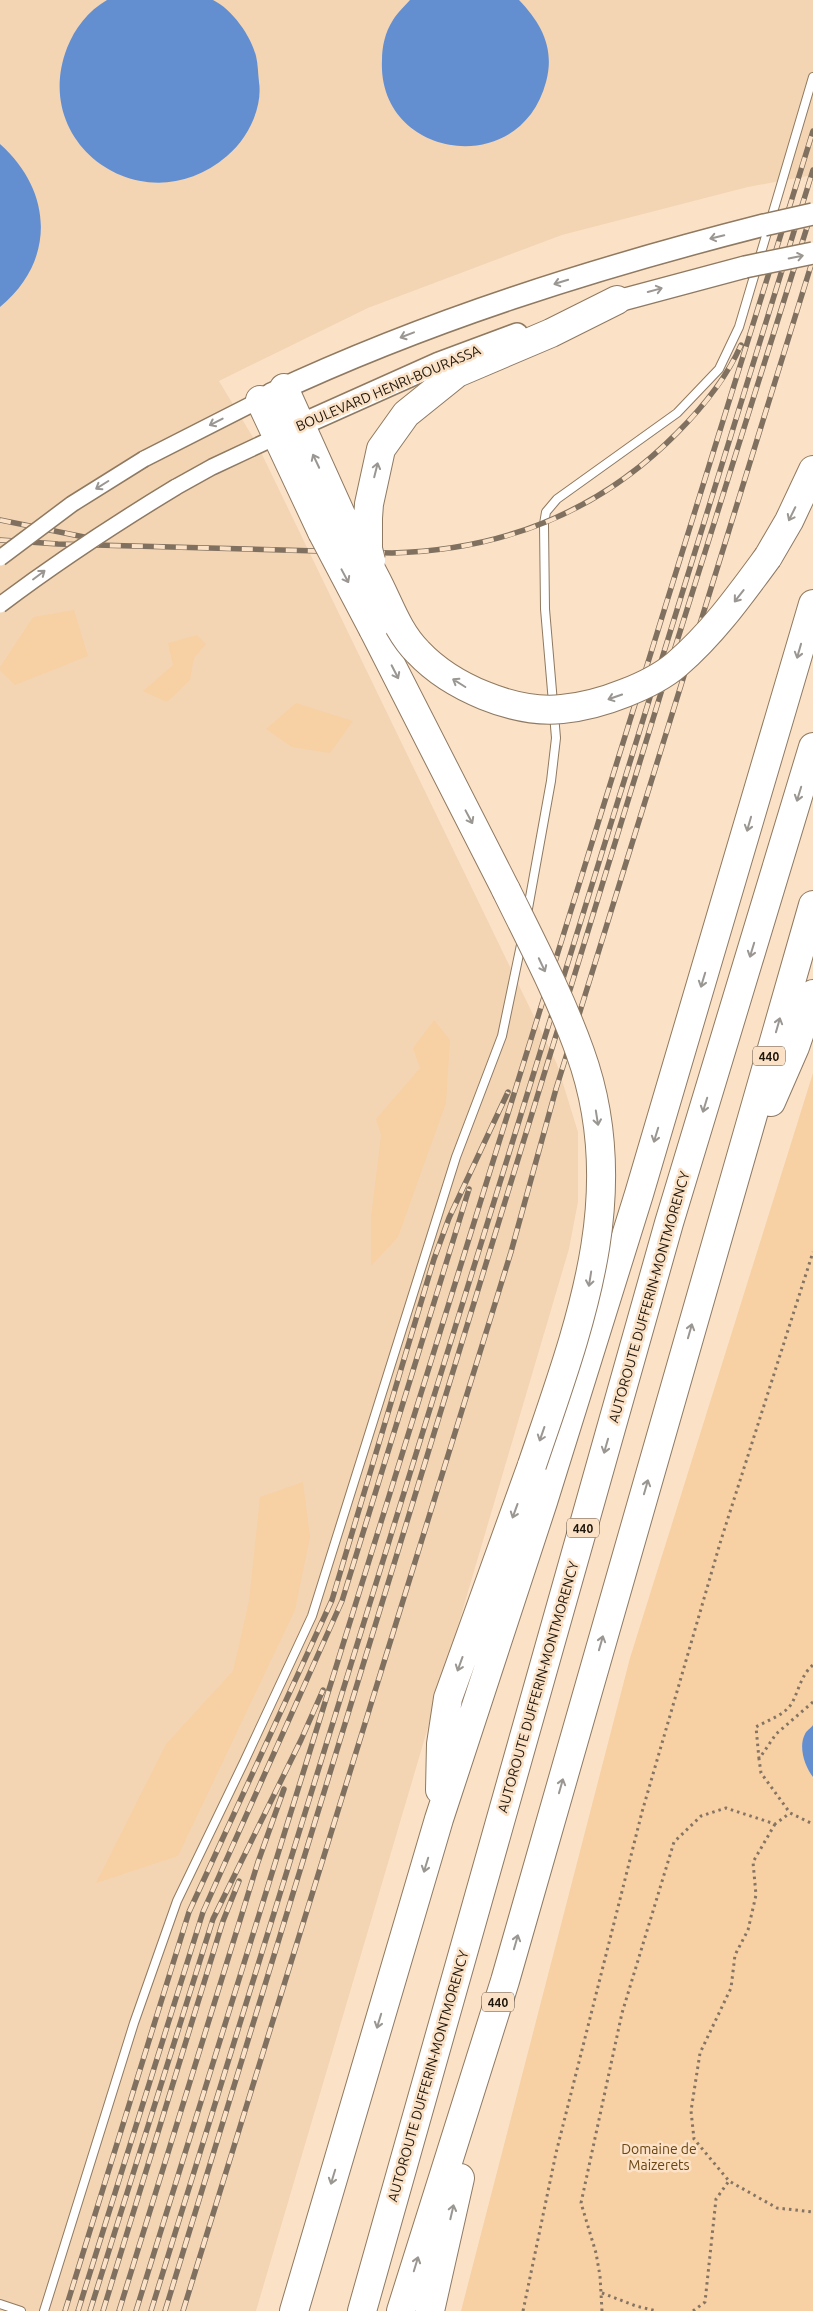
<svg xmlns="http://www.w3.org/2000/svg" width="813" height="2311" viewBox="0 0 813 2311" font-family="Ubuntu,sans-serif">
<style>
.built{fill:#f3d5b4}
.green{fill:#f7d0a4}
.water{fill:#638fd0}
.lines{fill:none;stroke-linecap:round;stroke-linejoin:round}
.lane-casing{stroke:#8f7960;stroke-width:10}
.street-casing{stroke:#8f7960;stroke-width:18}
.secondary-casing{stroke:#8f7960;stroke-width:24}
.highway-casing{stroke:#8f7960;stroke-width:30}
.path{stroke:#857463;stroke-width:3;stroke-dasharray:2.5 4;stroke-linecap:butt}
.lane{stroke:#fff;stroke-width:8}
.street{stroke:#fff;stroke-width:15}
.secondary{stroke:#fff;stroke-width:21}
.highway{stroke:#fff;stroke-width:28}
.rail-casing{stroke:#80705f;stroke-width:5.5}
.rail{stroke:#fbe2c7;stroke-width:4;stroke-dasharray:11;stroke-linecap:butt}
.street-bridge-casing{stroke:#8f7960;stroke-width:18;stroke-linecap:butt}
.secondary-bridge-casing{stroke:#8f7960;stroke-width:24;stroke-linecap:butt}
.highway-bridge-casing{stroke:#8f7960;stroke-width:30;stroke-linecap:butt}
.street-bridge{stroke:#fff;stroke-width:15}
.secondary-bridge{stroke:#fff;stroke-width:21}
.highway-bridge{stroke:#fff;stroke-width:28}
.oneway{stroke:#9a9692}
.labels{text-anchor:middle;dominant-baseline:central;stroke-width:5;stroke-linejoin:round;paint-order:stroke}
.shield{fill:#fbe2c7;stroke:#615344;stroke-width:1}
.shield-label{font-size:12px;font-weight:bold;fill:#1f160c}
.street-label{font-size:14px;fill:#1f160c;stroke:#fbe2c7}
.park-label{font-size:14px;fill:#6b4511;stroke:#fbe2c7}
</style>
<rect width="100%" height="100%" fill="#fbe2c7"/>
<!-- built -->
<path class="built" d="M0,0H813V175L748,187L562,235L368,308L219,381L257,444L557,1064L578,1132V1202L569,1249L256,2311H0Z"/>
<!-- green -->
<path class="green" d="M74,610L88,656L15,685L0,670V667L33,617Z
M197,635L206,644L194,658L190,680L167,702L143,691L173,665L168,643Z
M296,703L353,721L330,753L292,747L266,729Z
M434,1020L450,1040L446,1103L398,1237L371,1266V1217L381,1135L376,1119L420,1068L413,1048Z
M813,1073V2311H461L630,1658Z
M303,1482L310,1537L295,1610L178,1856L96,1883L166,1744L233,1671L249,1601L260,1497Z"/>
<!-- water -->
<path class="water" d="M107,0H213C232,9 251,36 256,56C258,64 258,74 259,82C263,108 247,140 227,156C146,226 29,147 67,48C75,28 88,11 107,0Z
M410,0H519C542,24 555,49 546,82C520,181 377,159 382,60C382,47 385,32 393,20C397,13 404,7 410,0Z
M0,144C53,191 56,261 0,307Z
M813,1725V1777C805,1767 798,1747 805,1734C806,1731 811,1728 813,1725Z"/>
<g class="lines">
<defs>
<path id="lane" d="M527,914L551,781L556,738L545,609L544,524L546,512L557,499L677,413L719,369L739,327L813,77
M0,2304L21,2311
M44,2311L134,2023L177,1901L244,1762L312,1616L456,1157L502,1036L522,940"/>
<path id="street" d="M144,459L260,400
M176,487L212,467L276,437"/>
<path id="secondary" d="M603,305L745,267
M271,394C429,320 595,268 764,225
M287,431L439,363L517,334"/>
<path id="highway" d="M284,388L344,521
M260,400L322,532
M368,518L369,504L381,449L406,414L457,373L551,333L617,300
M768,557L789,521L813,470
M373,629L506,890
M771,1102L795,1047L813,994
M440,1790L441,1744L448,1698L532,1465
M294,2311L439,1819L543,1502L639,1194L813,604
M362,2311L669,1223L813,747
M401,2311L505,1981L813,905
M430,2311L460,2178"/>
</defs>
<!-- lane casing -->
<use href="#lane" class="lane-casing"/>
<!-- street casing -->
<use href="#street" class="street-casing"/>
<!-- secondary casing -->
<use href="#secondary" class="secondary-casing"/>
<!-- highway casing -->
<use href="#highway" class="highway-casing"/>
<!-- path -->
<path class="path" d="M813,1702L776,1734L759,1759L761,1773L790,1813L813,1824
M759,1759L756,1727C768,1720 785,1715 792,1703C799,1690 801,1675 813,1665
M775,1824L753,1862L756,1895L748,1930L735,1955L731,1988L700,2053L691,2111L694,2139L729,2181L777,2208L813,2212
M602,2293L636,2306L657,2311
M523,2311L556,2153L642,1812L721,1540L813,1252
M602,2311L600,2276L596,2253L581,2203L622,2013L674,1842L701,1816L726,1808L775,1824L790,1813
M693,2311L705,2302L716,2199L729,2181"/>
<!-- lane -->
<use href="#lane" class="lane"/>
<!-- street -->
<use href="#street" class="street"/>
<!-- secondary -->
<use href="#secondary" class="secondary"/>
<!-- highway -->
<use href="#highway" class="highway"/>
<defs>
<path id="rail" d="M0,520L94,539
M0,540L58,544L392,553C503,550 598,513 677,433C703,407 726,379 741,345
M65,2311L189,1912L332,1600L434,1259L449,1218L508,1092
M78,2311L203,1912L342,1601L469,1189
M90,2311L213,1919L301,1740L323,1690
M103,2311L223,1921L239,1881
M119,2311L258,1862L284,1789
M136,2311L813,131
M151,2311L813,170
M165,2311L668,670L813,208
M183,2311L511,1252L556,1089L813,259"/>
</defs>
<!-- rail casing -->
<use href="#rail" class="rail-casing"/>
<!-- rail -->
<use href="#rail" class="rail"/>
<defs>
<path id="street-bridge" d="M0,558L72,504L144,459
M0,605C57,562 115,524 176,487"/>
<path id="secondary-bridge" d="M764,225L813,214
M745,267L813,253"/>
<path id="highway-bridge" d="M368,518V549L371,561
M344,521C354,540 365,558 375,577C389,603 397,631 418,652C451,687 514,714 562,709C584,707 605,701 625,693C643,686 662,677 677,664C713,633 740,595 768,557
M322,532L373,629
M506,890C532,943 560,996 580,1052C632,1195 578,1329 532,1465"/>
</defs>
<!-- street-bridge casing -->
<use href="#street-bridge" class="street-bridge-casing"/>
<!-- secondary-bridge casing -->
<use href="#secondary-bridge" class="secondary-bridge-casing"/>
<!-- highway-bridge casing -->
<use href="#highway-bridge" class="highway-bridge-casing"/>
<!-- street-bridge -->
<use href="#street-bridge" class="street-bridge"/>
<!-- secondary-bridge -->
<use href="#secondary-bridge" class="secondary-bridge"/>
<!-- highway-bridge -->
<use href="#highway-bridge" class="highway-bridge"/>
</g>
<!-- one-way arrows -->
<defs><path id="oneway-shaft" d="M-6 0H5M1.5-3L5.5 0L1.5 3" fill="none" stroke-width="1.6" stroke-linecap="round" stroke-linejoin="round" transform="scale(1.25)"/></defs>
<g class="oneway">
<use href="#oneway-shaft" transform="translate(717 237) rotate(166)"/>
<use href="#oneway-shaft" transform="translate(796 257) rotate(-11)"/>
<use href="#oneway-shaft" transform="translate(561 282) rotate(163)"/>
<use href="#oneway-shaft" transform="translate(655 290) rotate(-15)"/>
<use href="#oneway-shaft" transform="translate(407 335) rotate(159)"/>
<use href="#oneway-shaft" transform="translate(216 422) rotate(153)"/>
<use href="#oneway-shaft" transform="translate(316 461) rotate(-115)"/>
<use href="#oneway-shaft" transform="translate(376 470) rotate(-76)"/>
<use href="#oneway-shaft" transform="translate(102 485) rotate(148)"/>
<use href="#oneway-shaft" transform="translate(792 514) rotate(116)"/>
<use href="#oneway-shaft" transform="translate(39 575) rotate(-37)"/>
<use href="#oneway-shaft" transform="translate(345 576) rotate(62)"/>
<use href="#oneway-shaft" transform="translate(739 596) rotate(128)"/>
<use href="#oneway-shaft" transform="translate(799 651) rotate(106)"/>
<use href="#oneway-shaft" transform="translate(395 672) rotate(63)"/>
<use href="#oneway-shaft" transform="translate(459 683) rotate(-148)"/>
<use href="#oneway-shaft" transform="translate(615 697) rotate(161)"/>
<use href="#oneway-shaft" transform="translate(799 794) rotate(107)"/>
<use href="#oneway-shaft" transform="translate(469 817) rotate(62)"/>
<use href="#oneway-shaft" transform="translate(749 824) rotate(106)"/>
<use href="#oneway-shaft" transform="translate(752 950) rotate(107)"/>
<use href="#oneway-shaft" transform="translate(542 965) rotate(65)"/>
<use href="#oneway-shaft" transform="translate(703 980) rotate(107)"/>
<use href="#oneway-shaft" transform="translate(778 1025) rotate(-74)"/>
<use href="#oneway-shaft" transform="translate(705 1105) rotate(107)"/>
<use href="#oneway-shaft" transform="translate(597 1118) rotate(81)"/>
<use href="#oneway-shaft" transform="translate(656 1135) rotate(107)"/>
<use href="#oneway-shaft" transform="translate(590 1279) rotate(99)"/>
<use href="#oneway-shaft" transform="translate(690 1331) rotate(-74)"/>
<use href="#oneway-shaft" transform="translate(542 1434) rotate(109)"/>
<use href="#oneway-shaft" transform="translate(606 1446) rotate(106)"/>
<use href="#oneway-shaft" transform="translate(646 1487) rotate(-74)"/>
<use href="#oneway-shaft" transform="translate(515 1511) rotate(110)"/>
<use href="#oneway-shaft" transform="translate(601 1643) rotate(-74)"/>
<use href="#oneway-shaft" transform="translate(460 1664) rotate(110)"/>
<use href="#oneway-shaft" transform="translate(561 1786) rotate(-74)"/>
<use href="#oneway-shaft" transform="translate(426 1865) rotate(107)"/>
<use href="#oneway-shaft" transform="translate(516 1942) rotate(-74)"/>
<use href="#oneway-shaft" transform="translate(379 2021) rotate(107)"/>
<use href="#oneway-shaft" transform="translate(333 2177) rotate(107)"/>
<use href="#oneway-shaft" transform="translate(452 2212) rotate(-77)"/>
<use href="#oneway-shaft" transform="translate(416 2264) rotate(-73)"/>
</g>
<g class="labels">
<!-- shield labels -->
<g class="shield">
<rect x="753" y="1046.5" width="32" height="19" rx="4"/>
<rect x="567" y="1518.5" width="32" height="19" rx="4"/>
<rect x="482" y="1992.5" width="32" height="19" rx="4"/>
</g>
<g class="shield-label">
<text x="769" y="1056">440</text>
<text x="583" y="1528">440</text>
<text x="498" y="2002">440</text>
</g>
<!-- street labels -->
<g class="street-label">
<text transform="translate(388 388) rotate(-23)">BOULEVARD HENRI-BOURASSA</text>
<text transform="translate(649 1297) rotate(-74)">AUTOROUTE DUFFERIN-MONTMORENCY</text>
<text transform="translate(538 1687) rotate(-74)">AUTOROUTE DUFFERIN-MONTMORENCY</text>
<text transform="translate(428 2076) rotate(-74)">AUTOROUTE DUFFERIN-MONTMORENCY</text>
</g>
<!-- park labels -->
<g class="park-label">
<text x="659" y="2149">Domaine de<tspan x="659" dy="16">Maizerets</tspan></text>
</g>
</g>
</svg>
